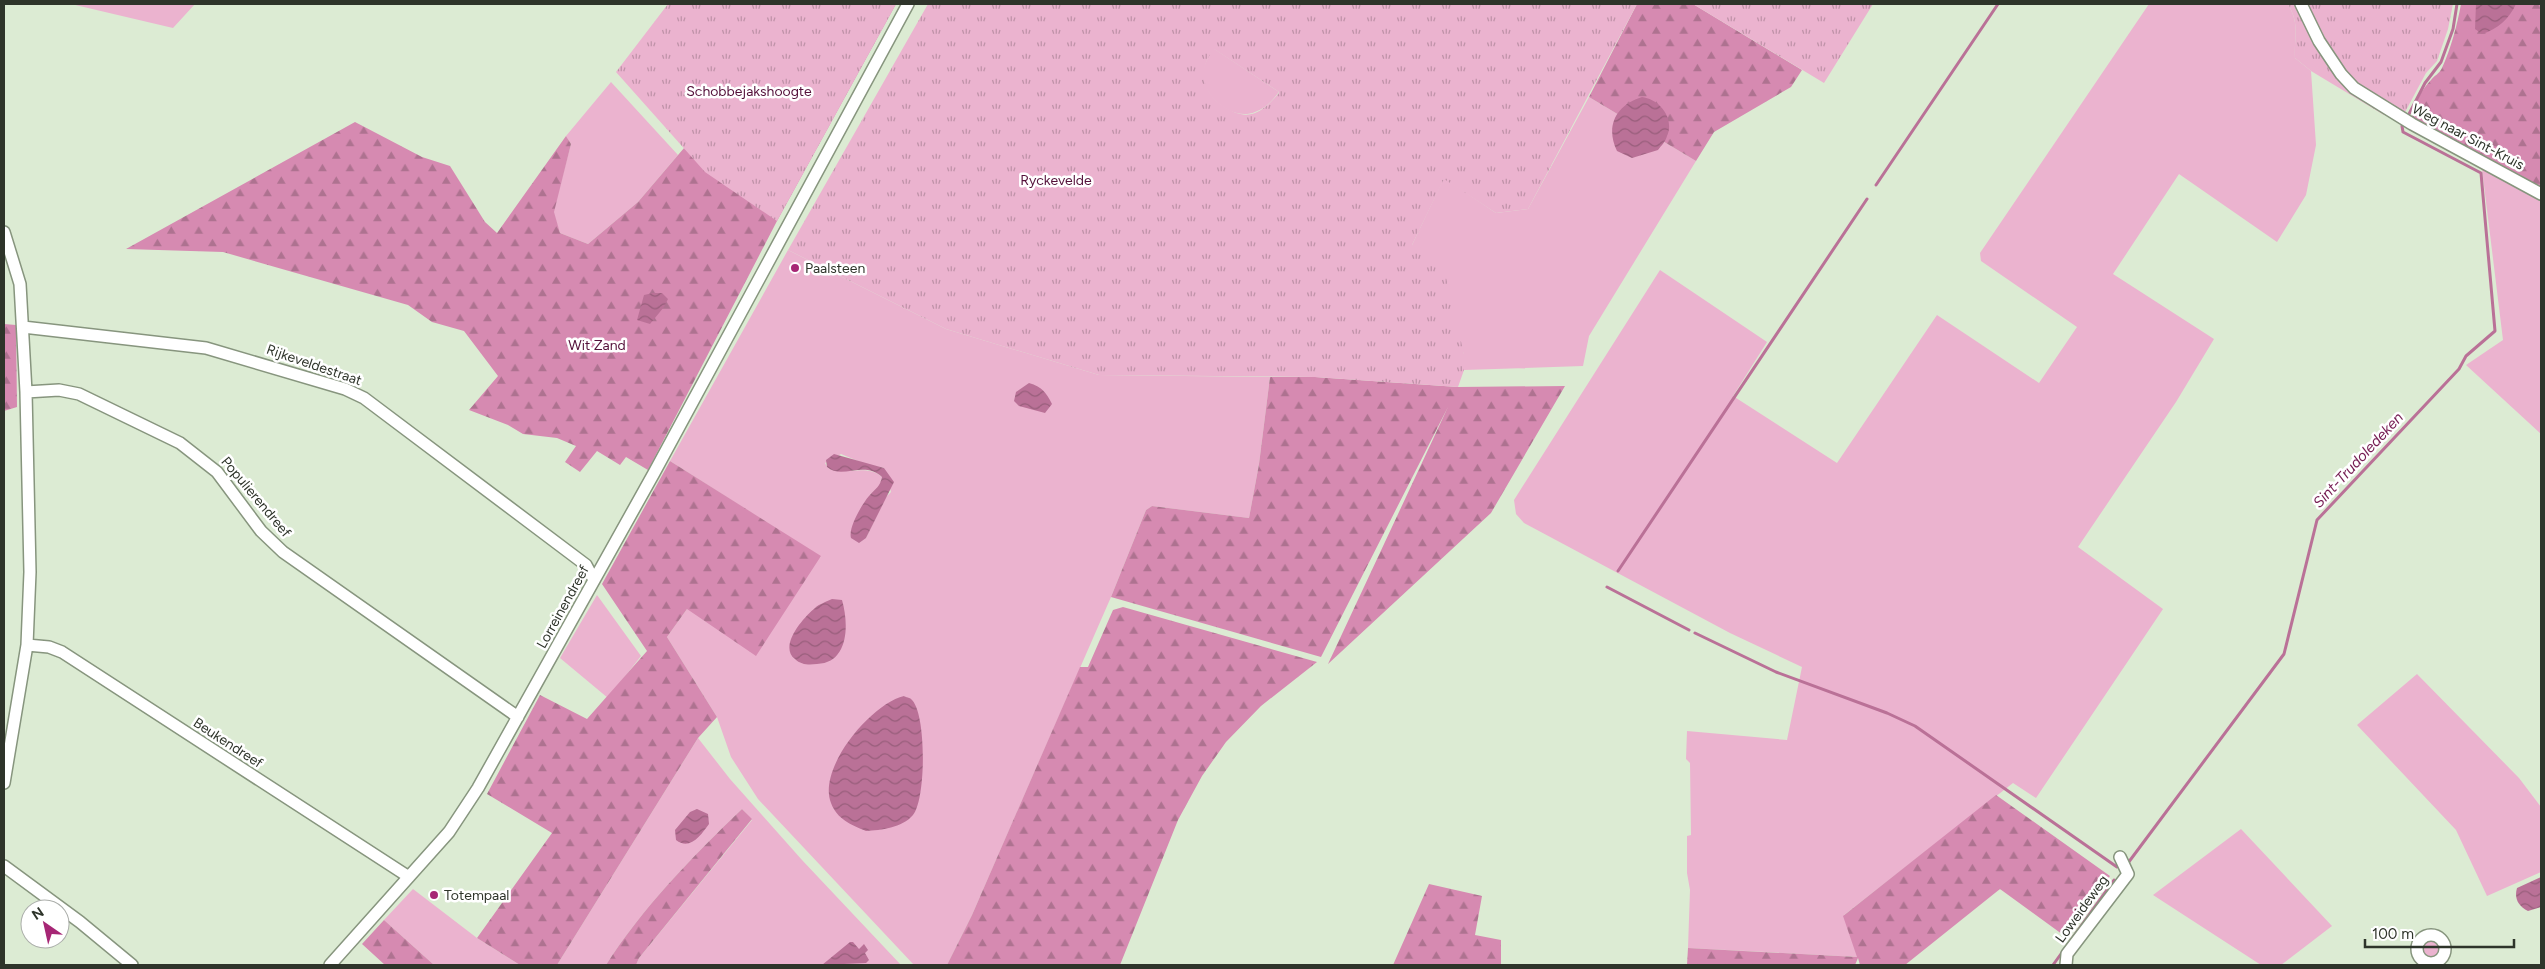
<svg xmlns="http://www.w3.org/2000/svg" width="2545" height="969" viewBox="0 0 2545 969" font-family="Figtree,sans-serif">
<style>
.green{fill:#ebb3cf;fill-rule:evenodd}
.forest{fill:url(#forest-firs)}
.park{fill:url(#park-tufts);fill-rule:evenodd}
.water{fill:url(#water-waves)}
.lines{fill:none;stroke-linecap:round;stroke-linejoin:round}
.stream{stroke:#ba7197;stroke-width:3}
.minor-casing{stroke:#87957e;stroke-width:14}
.minor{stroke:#fff;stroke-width:11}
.poi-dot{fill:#a62675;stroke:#fff;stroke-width:2}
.labels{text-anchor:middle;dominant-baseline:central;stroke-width:5;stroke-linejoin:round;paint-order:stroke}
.park-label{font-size:14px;fill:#54113a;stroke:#fff}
.street-label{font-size:14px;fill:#2e342a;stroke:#fff}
.poi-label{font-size:14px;fill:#2e342a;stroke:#fff;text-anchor:start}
.water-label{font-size:15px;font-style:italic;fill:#751c52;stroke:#fff}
</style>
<defs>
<pattern id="forest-firs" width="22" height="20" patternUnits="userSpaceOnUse" patternTransform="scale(1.25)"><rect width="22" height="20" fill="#d68ab1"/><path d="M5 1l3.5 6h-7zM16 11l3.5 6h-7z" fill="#ae7290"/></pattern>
<pattern id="park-tufts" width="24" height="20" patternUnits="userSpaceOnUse" patternTransform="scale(1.25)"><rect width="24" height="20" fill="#ebb3cf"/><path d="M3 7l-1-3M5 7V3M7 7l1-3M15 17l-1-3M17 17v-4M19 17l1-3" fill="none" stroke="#bf92a8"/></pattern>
<pattern id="water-waves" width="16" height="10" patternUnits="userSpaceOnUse" patternTransform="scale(1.25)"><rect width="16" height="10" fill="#ba7197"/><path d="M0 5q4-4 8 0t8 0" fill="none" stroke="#985e7b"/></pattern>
</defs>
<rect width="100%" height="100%" fill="#dcebd3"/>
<!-- green -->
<path class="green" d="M71,4H195L173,28Z
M2149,4H2288C2300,25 2294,34 2295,58L2311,71L2316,145L2306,195L2277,242L2179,174L2113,274L2214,339L2176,402L2078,547L2163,609L2036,798L2013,783L1844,915L1858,957L1688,948L1690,890L1687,873V836L1691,835L1690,763L1686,759L1687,731L1787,740L1802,667L1730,633L1524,523L1516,514L1514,500L1660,270L1767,342L1733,396L1837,463L1937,315L2039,383L2077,327L1981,261L1980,253Z
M1213,48L1279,92C1272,101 1266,108 1255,112C1234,121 1206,99 1203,78C1202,67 1208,58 1213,48Z
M611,82L678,155L638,202L588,244L560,233L553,212L571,144L566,136Z
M1589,97L1696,161L1589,336L1583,366L1464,370V354L1412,245L1444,178L1496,213L1528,209Z
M2481,161L2541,194V434L2466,365L2503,340Z
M788,250L946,329L1099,375L1270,377L1259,464L1249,518L1152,506L1146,510L1111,597L972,915L947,965H914L758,799L731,757L717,717L667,637L687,609L821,557L670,461ZM841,454L865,464L884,468L891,492L884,499L866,538L859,515L870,495L880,486L882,477C865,461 833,481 825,463Z
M597,595L641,656L608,698L560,658Z
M2417,674L2519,778L2541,807V872L2487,896L2456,830L2357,725Z
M698,738L730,779L802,860L901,965H636L639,958L752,820L742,809C692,857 643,907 606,965H557Z
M2241,829L2332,926L2281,965H2261L2153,895Z
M413,889L477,938L520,965H434L384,920Z
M2421 948a10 10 0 1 1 20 0a10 10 0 1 1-20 0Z"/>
<!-- forest -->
<path class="forest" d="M896,4L777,221L648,470L626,457L620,465L597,451L580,472L565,462L576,446L557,438L523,434L508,425L469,410L498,376L464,331L432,322L408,305L223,252L126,249L355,122L422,157L450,166L485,222L497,233L566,136L571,144L554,212L560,233L588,244L638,202L690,141Z
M1637,4H1693L1802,70L1791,87L1714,132L1696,161L1589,97Z
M2461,4H2541V194L2412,122C2411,109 2422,89 2431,80C2435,75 2439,74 2442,68C2451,48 2457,26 2461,4Z
M4,324L16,325L17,407L4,411Z
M1270,377H1315L1458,387L1565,386L1491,513L1328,664L1448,407L1321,657L1111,597L1146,510L1152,506L1249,518L1259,464Z
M670,461L821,556L756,656L687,609L667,637L717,717L698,738L557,965H520L477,938L552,833L487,794L540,695L587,719L647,651L602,584Z
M1123,607L1317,662L1261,706L1226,742L1202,776L1178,820L1120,965H947L972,915L1080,667H1088L1113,610Z
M1996,795L2110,876L2066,937L2000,889L1905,965H1860L1858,958L1855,965H1687L1688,948L1857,957L1843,916Z
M742,809L752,819L639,958L636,965H606C643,907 692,857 742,809Z
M1429,884L1482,896L1475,935L1501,940V965H1393Z
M384,920L434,965H385L362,944Z"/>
<!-- park -->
<path class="park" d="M668,4H896L777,221L705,172L616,72Z
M928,4H1637L1528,209L1496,213L1444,179L1412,245L1441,256L1464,354V370L1458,387L1315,377L1099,375L946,329L788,250ZM1214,49L1279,92V93C1272,101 1265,109 1255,113C1244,117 1235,113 1226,108C1202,94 1197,70 1214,49Z
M1693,4H1873L1824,83Z
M2288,4H2453L2448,29L2437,61L2426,73L2404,114L2384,115L2311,71L2295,58C2294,34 2300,25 2288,4Z"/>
<!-- water -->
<path class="water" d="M2476,4H2516C2509,19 2498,29 2482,34L2475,29Z
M1642,97C1659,99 1675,118 1667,136C1666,141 1661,146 1658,150L1632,158L1617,151C1605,126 1616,105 1642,97Z
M653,293H662L668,299L664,307L650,324L637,320L644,295Z
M1029,383C1042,387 1046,392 1052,404L1045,413L1019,406L1014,401L1016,392Z
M834,454L884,468L894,482L866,538L859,543L851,538C848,528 862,504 869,496C876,488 880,487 882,477C864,460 842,480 827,467L826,460Z
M832,599L842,600C849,624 849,663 817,664C809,665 801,665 795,659C778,646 804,617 815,608C819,604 826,602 832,599Z
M904,696C905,697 911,698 911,699C927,712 926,800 913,815C902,828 881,830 866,831C851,825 837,819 831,803C817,768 872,703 904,696Z
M697,809L708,814L709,824C701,835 690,851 676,840L675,830L690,812Z
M2541,877V907L2528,911C2518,906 2514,898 2517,888Z
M850,942H853L859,949L864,944L868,950L865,953L869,960L866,963L822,965Z"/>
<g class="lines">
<!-- stream -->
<path class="stream" d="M2408,116L2425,83L2441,62L2453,29L2457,4
M1876,185L1998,4
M1618,571L1867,199
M1607,587L1689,630
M1695,633L1776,672L1887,713L1915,726L2117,867
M2128,863L2284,654L2317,520L2459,369L2466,356L2495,331L2481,173L2403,132L2402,126
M2053,965L2114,880"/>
<defs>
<path id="minor" d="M2301,4L2319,41L2341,74L2354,88L2412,124L2541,194
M4,232L20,284L26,392L30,572L27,645L4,783
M23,327L206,348L345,389L364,398L586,565L594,580
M26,392L59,390L79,394L180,443L217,472L261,531L283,552L518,717
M27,645L49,647L62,652L409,877
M4,866L80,922L132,965
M2417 949a14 14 0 1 1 28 0a14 14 0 1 1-28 0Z
M330,965L449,832L478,788L654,473L908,4
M2066,965L2067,954L2128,874L2120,857"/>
</defs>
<!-- minor casing -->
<use href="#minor" class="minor-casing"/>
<!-- minor -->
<use href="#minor" class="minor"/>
</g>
<!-- markers -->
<g class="poi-dot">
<circle cx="795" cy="268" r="5"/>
<circle cx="434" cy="895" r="5"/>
</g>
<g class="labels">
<!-- park labels -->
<g class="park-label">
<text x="749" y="91">Schobbejakshoogte</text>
<text x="1056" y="180">Ryckevelde</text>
<text x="597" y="345">Wit Zand</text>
</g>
<!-- street labels -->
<g class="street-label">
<text transform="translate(2468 137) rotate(28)">Weg naar Sint-Kruis</text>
<text transform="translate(314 365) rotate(19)">Rijkeveldestraat</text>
<text transform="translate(256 497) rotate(50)">Populierendreef</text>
<text transform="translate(563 607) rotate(-61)">Lorreinendreef</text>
<text transform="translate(228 743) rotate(33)">Beukendreef</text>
<text transform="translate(2082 909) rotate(-54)">Loweideweg</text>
</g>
<!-- poi labels -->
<g class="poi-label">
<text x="805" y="268">Paalsteen</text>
<text x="444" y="895">Totempaal</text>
</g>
<!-- water labels -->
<g class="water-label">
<text transform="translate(2358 460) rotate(-47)">Sint-Trudoledeken</text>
</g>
</g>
<!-- border -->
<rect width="2545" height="969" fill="none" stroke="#2e342a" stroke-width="10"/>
<!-- north arrow -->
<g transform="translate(45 924) rotate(326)"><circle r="24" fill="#ffffff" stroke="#abaeaa"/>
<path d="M0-4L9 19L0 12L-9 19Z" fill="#a62675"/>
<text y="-8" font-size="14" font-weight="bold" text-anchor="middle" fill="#2e342a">N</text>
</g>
<!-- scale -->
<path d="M2365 939v8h149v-8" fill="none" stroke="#2e342a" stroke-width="2.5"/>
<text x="2372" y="939" font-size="15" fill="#2e342a" stroke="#ffffff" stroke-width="4" paint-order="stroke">100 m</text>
</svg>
